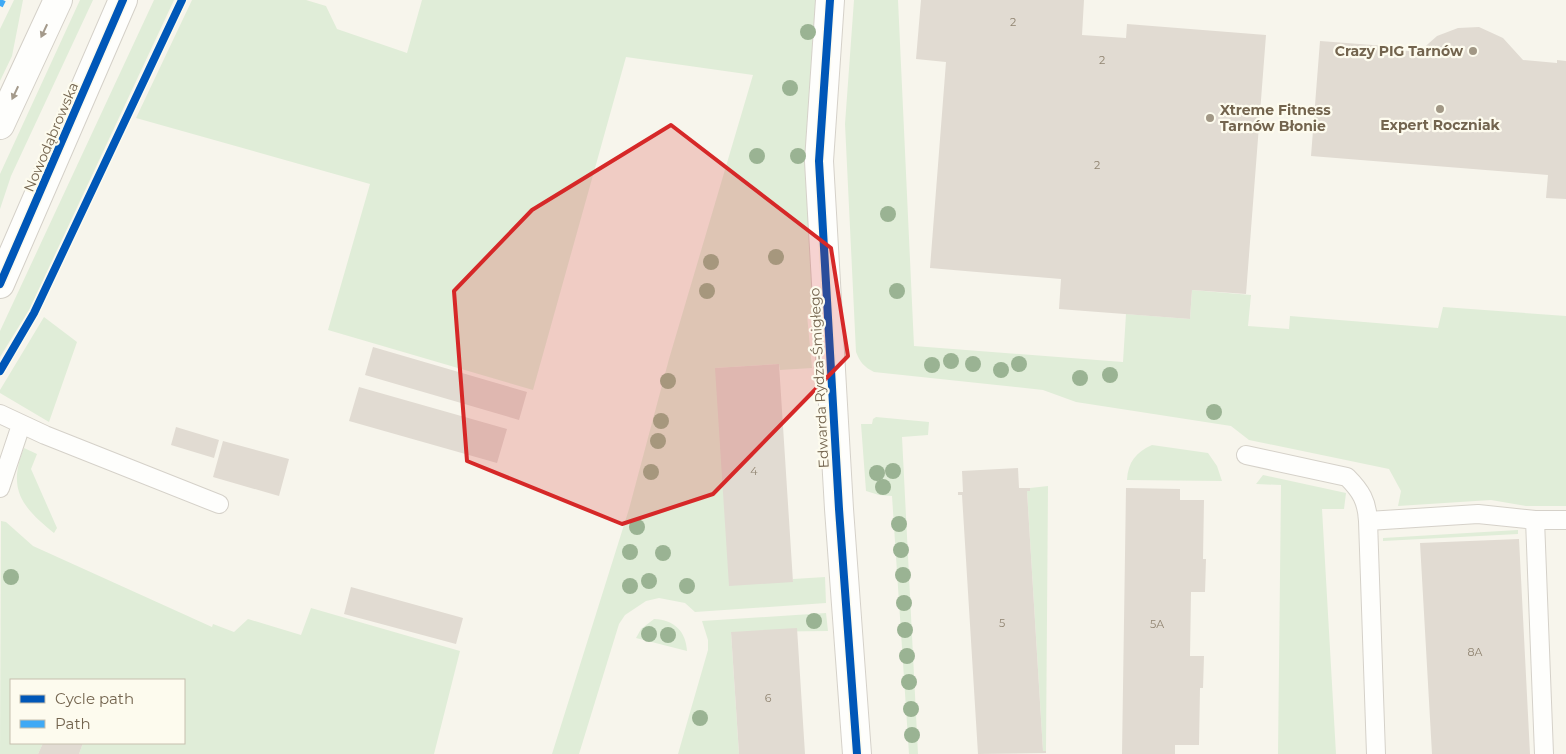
<svg xmlns="http://www.w3.org/2000/svg" width="1566" height="754" viewBox="0 0 1566 754" font-family="Montserrat,sans-serif">
<style>
.green{fill:#e0edd8}
.building{fill:#e1dbd2}
.lines{fill:none;stroke-linecap:round;stroke-linejoin:round}
.lane-casing{stroke:#d5d1c9;stroke-width:20}
.street-casing{stroke:#d5d1c9;stroke-width:30}
.secondary-casing{stroke:#d4d0c8;stroke-width:30}
.lane{stroke:#fefefc;stroke-width:18}
.street{stroke:#fefefc;stroke-width:28}
.secondary{stroke:#fefefc;stroke-width:28}
.quiet{stroke:#3fa9f5;stroke-width:6;stroke-dasharray:12 6;stroke-linecap:butt}
.cycleway-casing{stroke:#fdfbee;stroke-width:11}
.cycleway{stroke:#0057b8;stroke-width:8}
.tree{fill:#9ab393}
.oneway{fill:#a49a8b}
.marked{fill:#d62828;fill-opacity:0.2;stroke:#d62828;stroke-width:4;stroke-linejoin:round}
.poi-dot{fill:#a19785;stroke:#fdfbee;stroke-width:2}
.labels{text-anchor:middle;dominant-baseline:central;stroke-width:4.5;stroke-linejoin:round;paint-order:stroke}
.number-label{font-size:11px;fill:#908471}
.poi-label{font-size:14px;font-weight:bold;fill:#73644e;stroke:#fdfbee;text-anchor:end}
.street-label{font-size:14px;fill:#73644e;stroke:#fdfbee}
</style>
<rect width="100%" height="100%" fill="#f7f5ec"/>
<!-- green -->
<path class="green" d="M14,0H23L12,56L0,81V29Z
M80,0H93L11,176L0,209V174Z
M154,0H174L29,310L0,357V331Z
M192,0H306L326,6L337,29L407,53L422,0H817L818,312L807,315L812,368L780,370L779,364L715,368L793,582V579L825,577L826,603L695,612L685,603L659,598L646,601L625,615L619,624L579,754H552L629,509L669,359L753,75L626,57L533,390L328,330L370,184L136,118Z
M854,0H898L914,346L1123,362L1126,314L1190,319L1192,290L1251,295L1248,326L1289,329L1290,316L1438,328L1443,307L1566,316V506H1526L1491,500L1398,506L1401,491L1389,469L1249,440L1231,426L1076,402L1043,390L874,372C864,367 860,362 856,352L845,124Z
M44,317L77,342L49,422L0,393V390Z
M876,417L929,422L928,435L902,437L918,754H909L892,496L879,495L866,491L861,424H872L873,419Z
M1152,445L1208,453L1217,466L1222,481L1127,480C1128,462 1136,452 1152,445Z
M24,448L37,454L31,469L57,528L54,533C22,507 7,490 24,448Z
M1263,475L1346,493L1344,509H1322L1336,754H1278L1281,485L1256,484Z
M1048,486L1046,751H1043L1027,491H1030V488Z
M1,521L6,522L33,546L212,627L213,624L234,632L248,619L301,635L311,608L460,651L434,754H79L83,743H184V680H11V743H43L38,754H0Z
M1518,530V534L1383,541V538Z
M826,613L828,631L731,632L739,754H678L708,650V640L702,621Z
M654,619C674,620 686,631 687,651L636,638L641,629Z"/>
<!-- building -->
<path class="building" d="M921,0H1084L1082,35L1126,38L1127,24L1266,35L1246,294L1192,290L1190,319L1059,309L1061,279L930,268L946,62L916,59Z
M1479,27L1503,38L1523,60L1557,63V60L1566,61V199L1546,198L1548,175L1311,156L1320,41L1386,46V49L1419,52L1437,36L1458,28Z
M373,347L527,392L519,420L365,375Z
M779,364L793,582L729,586L715,368Z
M359,387L507,429L497,463L349,421Z
M176,427L219,440L214,458L171,445Z
M223,441L289,459L279,496L213,477Z
M1018,468L1019,488H1030V491H1027L1043,751H1046V753L978,754L962,495H958V492H963L962,471Z
M1126,488L1180,489V500H1204L1203,559H1206L1205,592H1191L1190,656H1204L1203,688H1200L1199,745H1175V754H1122Z
M1519,539L1530,754H1432L1420,543Z
M351,587L463,618L456,644L344,614Z
M797,628L805,754H739L731,632Z
M43,743H83L79,754H38Z"/>
<g class="lines">
<defs>
<path id="lane" d="M0,414L45,435L219,504
M1246,455L1347,477C1361,491 1367,501 1368,521L1478,514L1535,520H1566
M0,488L21,425
M1535,520L1544,754
M1368,521L1376,754"/>
<path id="street" d="M830,0L819,161L839,509L857,754"/>
<path id="secondary" d="M0,125L58,0
M0,284L123,0"/>
</defs>
<!-- lane casing -->
<use href="#lane" class="lane-casing"/>
<!-- street casing -->
<use href="#street" class="street-casing"/>
<!-- secondary casing -->
<use href="#secondary" class="secondary-casing"/>
<!-- lane -->
<use href="#lane" class="lane"/>
<!-- street -->
<use href="#street" class="street"/>
<!-- secondary -->
<use href="#secondary" class="secondary"/>
<!-- quiet -->
<path class="quiet" d="M0,6L3,0"/>
<defs>
<path id="cycleway" d="M830,0L819,161L839,509L857,754
M0,284L123,0
M0,371L34,313L182,0"/>
</defs>
<!-- cycleway casing -->
<use href="#cycleway" class="cycleway-casing"/>
<!-- cycleway -->
<use href="#cycleway" class="cycleway"/>
</g>
<!-- trees -->
<g class="tree">
<circle cx="808" cy="32" r="8"/>
<circle cx="790" cy="88" r="8"/>
<circle cx="757" cy="156" r="8"/>
<circle cx="798" cy="156" r="8"/>
<circle cx="888" cy="214" r="8"/>
<circle cx="776" cy="257" r="8"/>
<circle cx="711" cy="262" r="8"/>
<circle cx="707" cy="291" r="8"/>
<circle cx="897" cy="291" r="8"/>
<circle cx="951" cy="361" r="8"/>
<circle cx="973" cy="364" r="8"/>
<circle cx="1019" cy="364" r="8"/>
<circle cx="932" cy="365" r="8"/>
<circle cx="1001" cy="370" r="8"/>
<circle cx="1110" cy="375" r="8"/>
<circle cx="1080" cy="378" r="8"/>
<circle cx="668" cy="381" r="8"/>
<circle cx="1214" cy="412" r="8"/>
<circle cx="661" cy="421" r="8"/>
<circle cx="658" cy="441" r="8"/>
<circle cx="893" cy="471" r="8"/>
<circle cx="651" cy="472" r="8"/>
<circle cx="877" cy="473" r="8"/>
<circle cx="883" cy="487" r="8"/>
<circle cx="899" cy="524" r="8"/>
<circle cx="637" cy="527" r="8"/>
<circle cx="901" cy="550" r="8"/>
<circle cx="630" cy="552" r="8"/>
<circle cx="663" cy="553" r="8"/>
<circle cx="903" cy="575" r="8"/>
<circle cx="11" cy="577" r="8"/>
<circle cx="649" cy="581" r="8"/>
<circle cx="630" cy="586" r="8"/>
<circle cx="687" cy="586" r="8"/>
<circle cx="904" cy="603" r="8"/>
<circle cx="814" cy="621" r="8"/>
<circle cx="905" cy="630" r="8"/>
<circle cx="649" cy="634" r="8"/>
<circle cx="668" cy="635" r="8"/>
<circle cx="907" cy="656" r="8"/>
<circle cx="909" cy="682" r="8"/>
<circle cx="911" cy="709" r="8"/>
<circle cx="700" cy="718" r="8"/>
<circle cx="912" cy="735" r="8"/>
</g>
<!-- one-way arrows -->
<defs><path id="oneway-solid" d="M-6-.8H1V-3.2L6.5 0L1 3.2V.8H-6Z" transform="scale(1.25)"/></defs>
<g class="oneway">
<use href="#oneway-solid" transform="translate(44 31) rotate(115)"/>
<use href="#oneway-solid" transform="translate(15 93) rotate(115)"/>
</g>
<!-- marked area -->
<path class="marked" d="M671,125L831,248L848,356L713,494L622,524L467,461L454,291L532,210Z"/>
<!-- markers -->
<g class="poi-dot">
<circle cx="1473" cy="51" r="5"/>
<circle cx="1440" cy="109" r="5"/>
<circle cx="1210" cy="118" r="5"/>
</g>
<g class="labels">
<!-- number labels -->
<g class="number-label">
<text x="1013" y="22">2</text>
<text x="1102" y="60">2</text>
<text x="1097" y="165">2</text>
<text x="754" y="471">4</text>
<text x="1002" y="623">5</text>
<text x="1157" y="624">5A</text>
<text x="1475" y="652">8A</text>
<text x="768" y="698">6</text>
</g>
<!-- poi labels -->
<g class="poi-label">
<text x="1463" y="51">Crazy PIG Tarnów</text>
<text x="1220" y="110" text-anchor="start">Xtreme Fitness<tspan x="1220" dy="16">Tarnów Błonie</tspan></text>
<text x="1440" y="125" text-anchor="middle">Expert Roczniak</text>
</g>
<!-- street labels -->
<g class="street-label">
<text transform="translate(51 137) rotate(-67)">Nowodąbrowska</text>
<text transform="translate(819 378) rotate(-93)">Edwarda Rydza-Śmigłego</text>
</g>
</g>
<!-- legend -->
<rect x="10" y="679" width="175" height="65" fill="#fdfbee" stroke="#c6bfae"/>
<rect x="20" y="695" width="25" height="8" fill="#0057b8" stroke="#c6bfae"/>
<text x="55" y="704" font-size="15" fill="#73644e">Cycle path</text>
<rect x="20" y="720" width="25" height="8" fill="#3fa9f5" stroke="#c6bfae"/>
<text x="55" y="729" font-size="15" fill="#73644e">Path</text>
</svg>
